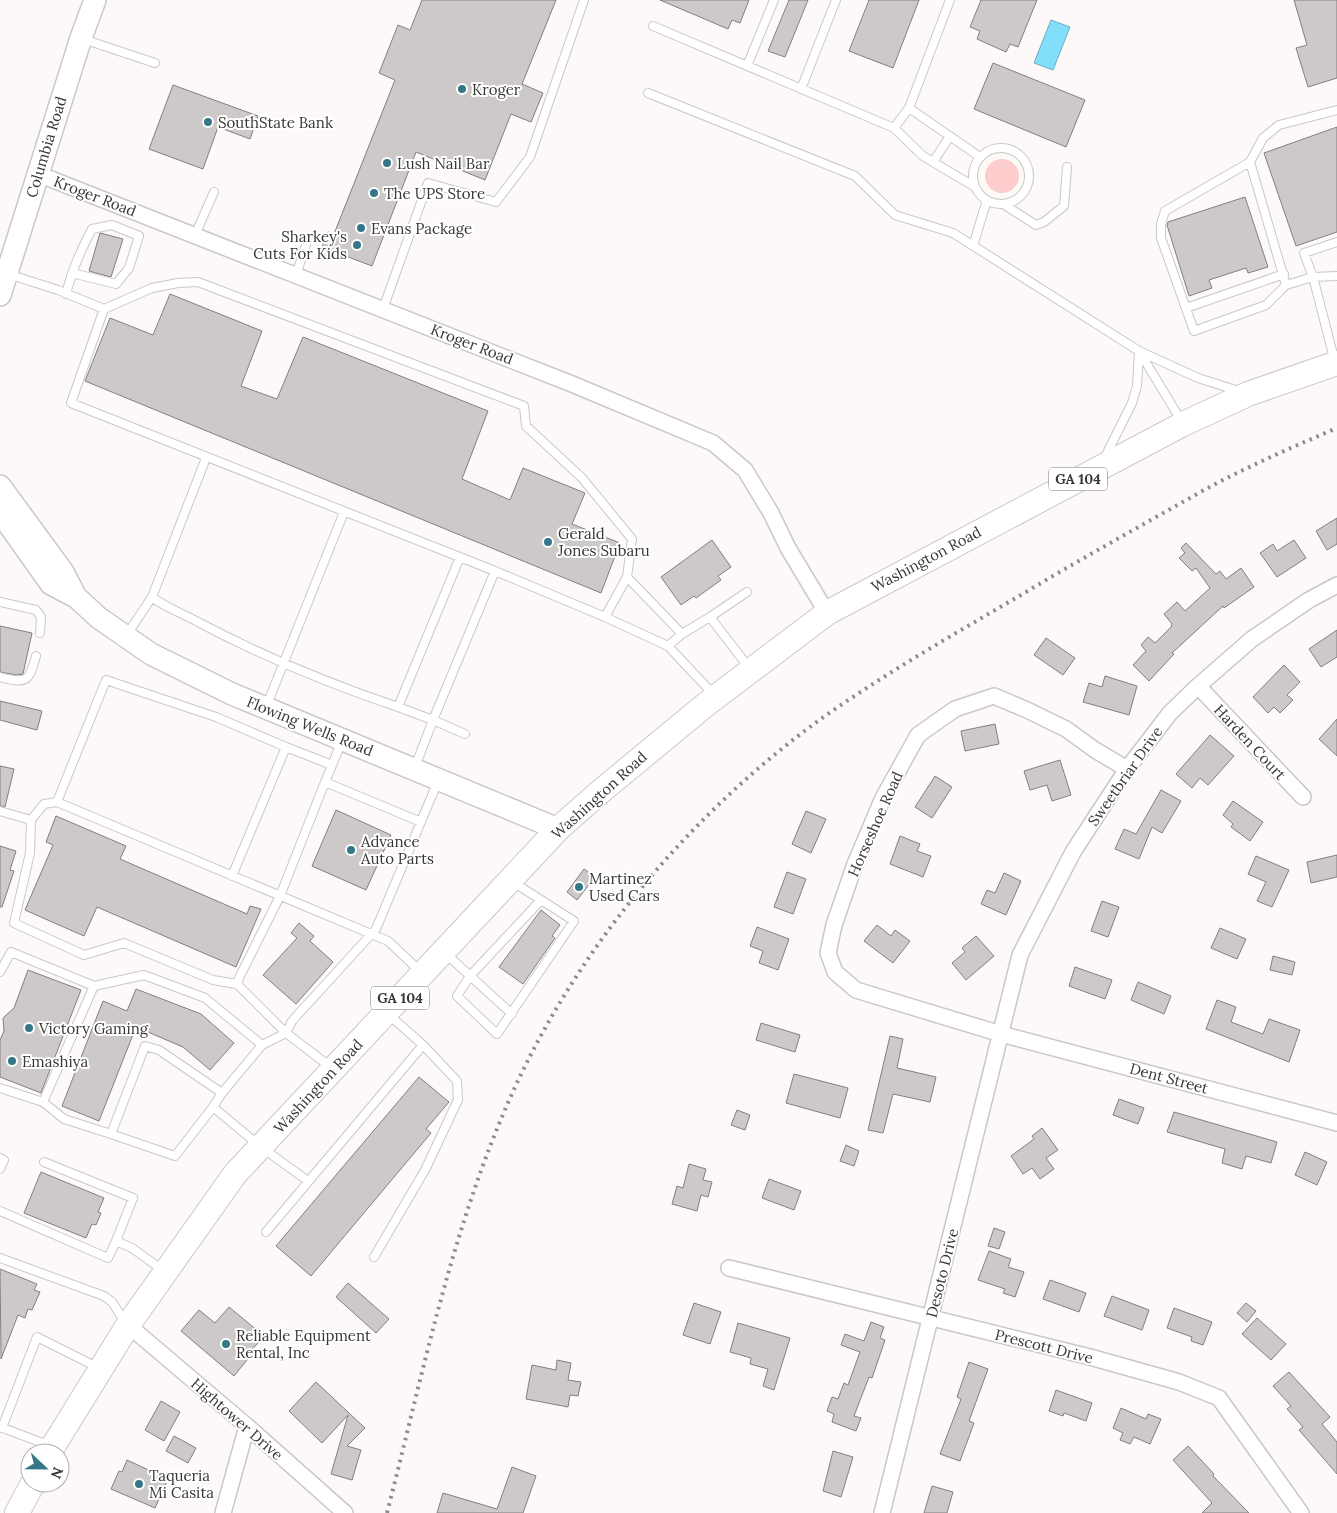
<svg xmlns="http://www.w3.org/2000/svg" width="1337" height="1513" viewBox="0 0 1337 1513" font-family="Lora,serif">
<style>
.green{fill:#fccdcc}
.water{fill:#82dffb;stroke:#6cacc0}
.building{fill:#cec9c9;stroke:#837f7f}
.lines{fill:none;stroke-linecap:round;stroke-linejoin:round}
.lane-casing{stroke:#ccc7c7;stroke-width:10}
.street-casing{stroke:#ccc7c7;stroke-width:18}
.secondary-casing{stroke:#ccc7c7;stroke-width:24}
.primary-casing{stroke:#ccc7c7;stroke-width:26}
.lane{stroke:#fff;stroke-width:8}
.street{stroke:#fff;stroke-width:15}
.secondary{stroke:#fff;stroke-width:21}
.primary{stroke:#fff;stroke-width:24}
.rail{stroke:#8e8b8b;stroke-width:4;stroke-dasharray:2.5 5;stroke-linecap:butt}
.poi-dot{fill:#357789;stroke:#fff;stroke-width:2}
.labels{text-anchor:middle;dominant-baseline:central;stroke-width:4;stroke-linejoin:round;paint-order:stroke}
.shield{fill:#fff;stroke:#747272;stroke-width:1}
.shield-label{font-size:14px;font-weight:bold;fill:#383636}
.poi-label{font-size:15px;fill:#383636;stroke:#fff;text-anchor:start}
.street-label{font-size:15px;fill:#383636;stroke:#fff}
</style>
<rect width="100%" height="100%" fill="#fef9f9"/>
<!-- green -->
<path class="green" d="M985 176a17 17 0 1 1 34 0a17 17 0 1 1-34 0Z"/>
<!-- water -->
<path class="water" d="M1051,20L1070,27L1053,70L1034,63Z"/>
<!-- building -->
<path class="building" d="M422,0H556L522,84L543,93L531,122L511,114L485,180L416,152L372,266L322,247L328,232L334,234L395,80L379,73L398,25L410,30Z
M660,0H749L740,23L732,20L728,29Z
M789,0H808L785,57L768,51Z
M869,0H919L893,68L849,51Z
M981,0H1037L1018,47L1010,44L1006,52L977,39L980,31L970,27Z
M1294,0H1337V78L1308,87L1296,48L1307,45Z
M993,63L1085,100L1066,147L974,109Z
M173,85L258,116L250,139L218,127L203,169L149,149Z
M1337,127V232L1296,246L1264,153Z
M1245,197L1268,267L1248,273L1246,268L1209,280L1212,288L1189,296L1167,225L1168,222Z
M100,233L123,239L111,277L89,271Z
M170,294L262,331L241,386L277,399L303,337L488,411L462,479L510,500L523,468L585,493L572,524L620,543L601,593L85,381L110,318L153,335Z
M1337,518V544L1327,550L1316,531Z
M712,540L731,567L718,576L721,580L696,598L694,596L681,605L661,577Z
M1294,540L1306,558L1277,577L1260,553L1273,544L1277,551Z
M1186,543L1216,574L1220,571L1226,579L1241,568L1254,587L1224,608L1223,606L1172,653L1174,654L1149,681L1133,665L1146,651L1141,645L1148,637L1155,643L1171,627L1172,624L1164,614L1177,602L1185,611L1210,588L1196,568L1192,571L1179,558L1185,553L1181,548Z
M0,626L32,633L23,674L16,675L0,672Z
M1337,630V657L1321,667L1309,649Z
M1046,638L1075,658L1063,675L1034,655Z
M1284,665L1300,682L1287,695L1293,700L1280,713L1274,707L1268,713L1253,697Z
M1105,676L1137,686L1129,715L1083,702L1089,683L1102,687Z
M0,701L42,711L37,730L0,720Z
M1337,719V756L1319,739Z
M995,724L999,744L965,751L961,731Z
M1210,735L1234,756L1208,785L1200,778L1192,788L1176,774Z
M1060,760L1071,795L1052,801L1047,785L1030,790L1024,771Z
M0,766L14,769L5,807L0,806Z
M935,776L952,787L932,818L915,807Z
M1161,790L1181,801L1162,833L1152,827L1139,859L1115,849L1124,829L1136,834Z
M1233,801L1263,822L1250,841L1231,827L1233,824L1223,815Z
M336,810L391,835L366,890L312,866Z
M806,811L826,819L811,853L792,844Z
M56,816L126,846L120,859L247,914L250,906L261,909L236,967L97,907L84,936L25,910L53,845L46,842Z
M900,836L920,844L917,851L931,856L923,877L890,864Z
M0,846L16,851L10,870L14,871L2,907H0Z
M1337,855V877L1311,883L1307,862Z
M1256,856L1289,870L1272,907L1257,901L1266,882L1248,874Z
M584,869L595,877L577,900L567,892Z
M787,872L806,879L793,914L774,907Z
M1004,873L1021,881L1006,915L981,904L987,890L995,893Z
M1102,901L1119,907L1108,937L1091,931Z
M541,910L560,925L552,936L555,938L523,984L499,967Z
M299,923L314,936L310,941L333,962L296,1004L263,975L297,938L291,933Z
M877,925L891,936L895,930L910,941L893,963L864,941Z
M757,927L789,939L778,970L759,963L763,951L750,946Z
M1220,928L1246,939L1237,959L1211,948Z
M976,936L994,956L966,980L952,963L965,952L962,948Z
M1273,956L1295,962L1292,975L1270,970Z
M1075,967L1112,980L1105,999L1069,986Z
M28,970L81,990L41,1093L0,1077V1040L4,1031L3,1018L14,1008Z
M1138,982L1171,996L1164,1014L1131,1000Z
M136,989L201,1014L234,1043L210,1070L183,1047L136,1027L99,1121L62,1106L103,1001L127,1011Z
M1217,1000L1236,1007L1231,1022L1263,1034L1269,1019L1300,1030L1289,1062L1206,1029Z
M761,1023L800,1035L795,1052L756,1040Z
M890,1036L903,1039L897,1068L936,1077L930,1102L893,1094L883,1133L868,1130Z
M794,1074L848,1088L840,1118L786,1103Z
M419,1077L449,1102L426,1129L431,1133L311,1276L276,1246Z
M1119,1099L1144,1108L1138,1124L1113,1115Z
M737,1110L750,1115L745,1130L731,1125Z
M1174,1112L1277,1142L1271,1163L1246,1156L1242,1169L1222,1163L1225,1149L1167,1132Z
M1042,1128L1058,1150L1046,1158L1054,1169L1040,1179L1032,1168L1023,1174L1011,1156L1034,1139L1032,1136Z
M846,1145L859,1151L854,1166L840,1161Z
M1305,1152L1327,1162L1317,1185L1295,1175Z
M689,1164L706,1169L703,1180L712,1182L708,1197L701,1195L697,1211L672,1204L677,1186L683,1188Z
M41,1172L104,1198L98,1212L101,1213L96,1225L92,1224L86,1238L24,1213Z
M769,1179L801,1191L794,1210L762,1198Z
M994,1228L1005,1232L999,1249L988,1246Z
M989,1251L1011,1259L1008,1267L1024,1272L1015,1297L1003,1293L1005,1289L978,1280Z
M0,1269L37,1284L34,1290L40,1292L32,1310L28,1309L25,1318L18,1315L1,1359Z
M1050,1280L1086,1293L1079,1312L1043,1299Z
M348,1283L389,1319L376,1333L336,1297Z
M1112,1296L1149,1310L1142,1330L1104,1316Z
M694,1303L721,1312L710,1344L683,1335Z
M1246,1303L1256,1311L1247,1322L1237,1313Z
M229,1307L264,1336L249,1353L251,1355L234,1376L181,1331L199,1310L215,1323Z
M1174,1308L1212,1322L1203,1345L1191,1341L1192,1337L1167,1328Z
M1257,1318L1286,1344L1271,1360L1242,1334Z
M871,1322L884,1327L880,1338L885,1340L872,1378L869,1377L854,1416L861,1418L856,1431L832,1422L834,1414L827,1411L832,1397L838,1399L844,1383L848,1385L860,1352L841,1345L845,1334L864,1341Z
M738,1323L790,1338L774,1390L763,1386L768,1369L750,1364L751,1358L730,1352Z
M557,1360L571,1363L568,1380L581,1382L578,1396L570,1395L568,1407L526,1399L532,1365L556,1370Z
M969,1362L988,1369L969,1421L974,1423L960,1461L940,1454L961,1399L957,1397Z
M1289,1372L1330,1417L1322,1424L1337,1442V1474L1299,1430L1303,1427L1287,1409L1291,1406L1273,1386Z
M316,1382L365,1428L347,1446L361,1450L352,1480L331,1474L348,1415L322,1443L289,1411Z
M1056,1390L1092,1403L1086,1421L1064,1413L1063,1416L1049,1411Z
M161,1401L180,1412L164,1441L145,1430Z
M1121,1408L1146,1419L1148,1414L1161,1419L1150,1444L1134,1437L1130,1444L1120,1440L1123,1433L1113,1428Z
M174,1436L196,1448L188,1463L166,1451Z
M1188,1446L1214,1474L1213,1476L1249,1513H1202L1212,1503L1173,1460Z
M833,1451L853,1457L841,1497L823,1491Z
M127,1460L168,1479L155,1508L111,1489L119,1471L122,1472Z
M512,1467L536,1476L523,1513H437L443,1493L497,1509Z
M932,1486L953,1492L947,1513H924Z"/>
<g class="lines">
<defs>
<path id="lane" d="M653,26L894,128L909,108L950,0
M83,39L155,63
M747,66L774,0
M801,89L836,0
M648,93L855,176L895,215L953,233L1139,351L1198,378L1239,391
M909,108L980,157
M1337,110L1279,125L1263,138L1250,162L1165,211L1161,224V238L1194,331L1266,305L1286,285L1313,277L1337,276
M894,128L923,156L975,187
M973 176a28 28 0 1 1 56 0a28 28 0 1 1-56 0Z
M933,162L950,136
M1250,162L1286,285
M1003,204L1036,225L1044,222L1064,206L1067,167
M195,235L214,192
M973,246L987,200
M8,274L58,290L104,309L71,403L495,571
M296,275L306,245
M66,294C73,268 80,252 92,229L112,225L139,236L129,268L116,284L72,273
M1186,308L1284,274
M104,309L152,288L178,283L198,282L524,406L526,426L582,478L632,539L627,577L605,617
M383,309L428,183L496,202L530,157L584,0
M1139,351L1182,422
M1335,362L1313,277L1304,253L1337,242
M1104,459L1132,403L1137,386L1139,351
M627,577L682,634
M747,592L710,617L750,669
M152,597C166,608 182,613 198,622C262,656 330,684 398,707
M0,602L36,610L41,617L40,633
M710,617L682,634L668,646L714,695
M126,636L152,597L206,458
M0,677C27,684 29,682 36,656
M266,707L344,512
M465,734L433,720L495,571L605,617L668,646
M286,747L332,765
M415,767L433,720L398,707L460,557
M325,782L342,741
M57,802L106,680L216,717L286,747L232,876
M0,811L31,820L44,804L57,802L388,941L422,973
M31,820L30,853L14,923L84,955L124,943L213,980L237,984
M421,822L325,782L280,896L240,976L237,984L286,1033L292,1021L376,929L438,781
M513,882L574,921L497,1034L457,996L470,976L541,900
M445,953L512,1014
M0,972L11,952L94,986L43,1102L0,1088
M94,986L144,975L205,998L262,1045L222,1093
M262,1045L286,1033L332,1068
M43,1102L64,1119L111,1134L145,1046L159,1050L222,1093L213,1107L261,1147L308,1181
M111,1134L175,1156L213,1107
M0,1158L4,1160L0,1169
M44,1162L133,1198L116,1241
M0,1211L108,1258L116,1241L132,1248L164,1271
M266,1232L423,1045L388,1014
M374,1257L425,1170L458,1100L457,1081L423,1045
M0,1258L104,1296L112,1302L125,1322
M0,1427L51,1446
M2,1428L37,1337L99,1368"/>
<path id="street" d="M38,174L572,384L713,443L745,470L771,513L788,548L827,613
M1198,686L1303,797
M1127,769L1095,750L1066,729L1027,710L994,696L955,709L918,735L883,798L855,864L834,925L828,953L835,972L856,990L1001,1034L1337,1123
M729,1268L1090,1357L1179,1382L1219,1398L1301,1513
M128,1325L247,1426L345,1513
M223,1513L247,1426
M882,1513L1020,955L1073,852L1127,769L1170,713L1198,686L1252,639L1309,600L1337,585"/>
<path id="secondary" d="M0,295L81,38L95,0
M0,486L63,572L76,597
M0,512L51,584L76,597L99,618L151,654L232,694L558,829"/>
<path id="primary" d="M49,1453L128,1325L235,1174L558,829L600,792L704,706L827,613L1183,424L1248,394L1337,363
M17,1513L33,1483"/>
</defs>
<!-- lane casing -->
<use href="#lane" class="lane-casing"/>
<!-- street casing -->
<use href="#street" class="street-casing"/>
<!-- secondary casing -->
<use href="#secondary" class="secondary-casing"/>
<!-- primary casing -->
<use href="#primary" class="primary-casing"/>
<!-- lane -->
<use href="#lane" class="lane"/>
<!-- street -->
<use href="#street" class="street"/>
<!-- secondary -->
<use href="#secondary" class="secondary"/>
<!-- primary -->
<use href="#primary" class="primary"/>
<!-- rail -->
<path class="rail" d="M387,1513C423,1373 452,1228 511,1096C576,950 689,815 818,721C884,674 956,633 1026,592C1074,563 1123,536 1172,508C1192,497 1212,485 1233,475C1267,458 1302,443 1337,428"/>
</g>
<!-- markers -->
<g class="poi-dot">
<circle cx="462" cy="89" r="5"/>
<circle cx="208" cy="122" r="5"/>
<circle cx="387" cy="163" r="5"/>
<circle cx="374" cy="193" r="5"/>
<circle cx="361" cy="228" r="5"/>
<circle cx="357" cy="245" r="5"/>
<circle cx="548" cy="542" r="5"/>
<circle cx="351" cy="850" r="5"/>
<circle cx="579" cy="887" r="5"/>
<circle cx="29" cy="1028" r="5"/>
<circle cx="12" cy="1061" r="5"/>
<circle cx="226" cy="1344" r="5"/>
<circle cx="139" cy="1484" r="5"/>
</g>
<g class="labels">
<!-- shield labels -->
<g class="shield">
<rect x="1049" y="467.5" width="58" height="23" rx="4"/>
<rect x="371" y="986.5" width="58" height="23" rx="4"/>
</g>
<g class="shield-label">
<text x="1078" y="479">GA 104</text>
<text x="400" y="998">GA 104</text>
</g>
<!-- poi labels -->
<g class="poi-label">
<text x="472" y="89">Kroger</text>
<text x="218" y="122">SouthState Bank</text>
<text x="397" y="163">Lush Nail Bar</text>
<text x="384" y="193">The UPS Store</text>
<text x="371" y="228">Evans Package</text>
<text x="347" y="236" text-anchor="end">Sharkey's<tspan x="347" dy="17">Cuts For Kids</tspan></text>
<text x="558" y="533">Gerald<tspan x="558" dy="17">Jones Subaru</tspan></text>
<text x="361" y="841">Advance<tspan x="361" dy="17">Auto Parts</tspan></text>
<text x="589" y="878">Martinez<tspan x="589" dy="17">Used Cars</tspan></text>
<text x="39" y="1028">Victory Gaming</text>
<text x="22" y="1061">Emashiya</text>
<text x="236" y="1335">Reliable Equipment<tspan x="236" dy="17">Rental, Inc</tspan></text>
<text x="149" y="1475">Taqueria<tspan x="149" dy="17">Mi Casita</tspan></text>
</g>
<!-- street labels -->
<g class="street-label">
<text transform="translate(46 147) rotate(-73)">Columbia Road</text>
<text transform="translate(95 196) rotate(21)">Kroger Road</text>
<text transform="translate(472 344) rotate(21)">Kroger Road</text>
<text transform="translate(926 559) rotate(-28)">Washington Road</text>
<text transform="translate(310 726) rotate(22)">Flowing Wells Road</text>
<text transform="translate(1250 742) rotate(47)">Harden Court</text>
<text transform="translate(1125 776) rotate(-55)">Sweetbriar Drive</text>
<text transform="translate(599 795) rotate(-42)">Washington Road</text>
<text transform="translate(875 824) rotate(-66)">Horseshoe Road</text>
<text transform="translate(1169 1078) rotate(15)">Dent Street</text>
<text transform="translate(318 1086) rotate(-47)">Washington Road</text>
<text transform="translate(942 1273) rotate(-76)">Desoto Drive</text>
<text transform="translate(1044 1346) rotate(14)">Prescott Drive</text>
<text transform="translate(237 1419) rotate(41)">Hightower Drive</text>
</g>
</g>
<!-- north arrow -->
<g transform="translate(45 1468) rotate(112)"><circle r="24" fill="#ffffff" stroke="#afafaf"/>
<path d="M0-4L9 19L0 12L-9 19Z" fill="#357789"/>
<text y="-8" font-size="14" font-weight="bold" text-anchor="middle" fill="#383636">N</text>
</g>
</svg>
